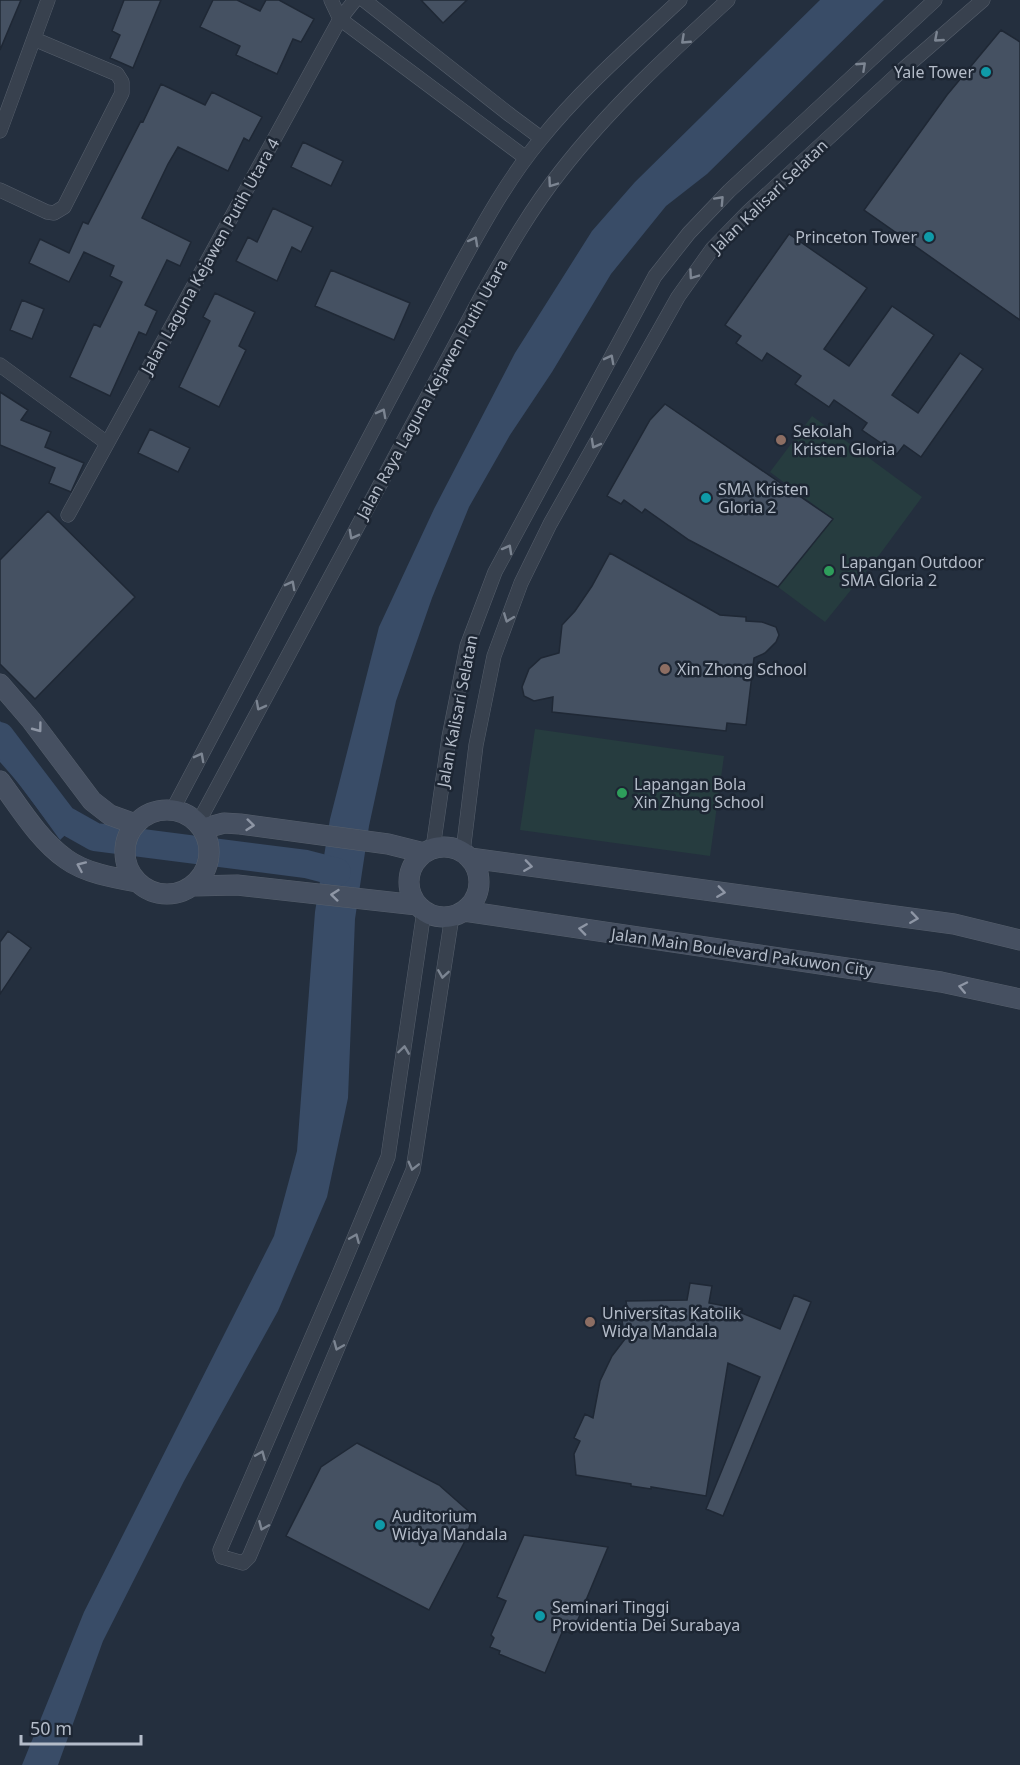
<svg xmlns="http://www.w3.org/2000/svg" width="1020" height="1765" viewBox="0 0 1020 1765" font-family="'Noto Sans',sans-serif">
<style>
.green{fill:#263c3f}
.water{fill:#394c67}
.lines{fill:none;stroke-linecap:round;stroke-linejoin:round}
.river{stroke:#394c67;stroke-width:28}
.building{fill:#455162;stroke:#1f2835;stroke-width:1.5}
.street-casing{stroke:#565f6c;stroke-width:15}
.secondary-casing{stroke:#565f6c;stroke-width:21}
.street{stroke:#38414e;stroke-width:14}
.secondary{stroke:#465061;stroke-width:20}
.oneway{stroke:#7c8592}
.oneway2{stroke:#8e96a5}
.culture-dot{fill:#0f9aa8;stroke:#1d2633;stroke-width:2}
.education-dot{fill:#8d6e63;stroke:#1d2633;stroke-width:2}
.leisure-dot{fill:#2e9e5b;stroke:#1d2633;stroke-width:2}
.labels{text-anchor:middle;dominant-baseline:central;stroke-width:5;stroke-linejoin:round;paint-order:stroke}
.poi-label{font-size:16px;fill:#b4bcc9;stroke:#1d2633;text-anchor:start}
.street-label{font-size:16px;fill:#b4bcc9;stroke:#1d2633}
</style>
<rect width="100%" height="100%" fill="#242f3e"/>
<!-- green -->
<path class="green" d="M812,416L922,497L880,554L825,622L778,587L833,519L770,472Z
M535,729L724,756L710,856L520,830Z"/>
<!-- water -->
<path class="water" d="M820,0H884L707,174L666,206L611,274L552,372L510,435L469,507L432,598L396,701L369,826L355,919L348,1098L327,1197L278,1311L184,1481L103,1641L58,1765H22L84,1612L274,1236L297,1151L315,912L330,819L379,627L434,509L515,353L592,231L635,182Z
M0,721L43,772L80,821L60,840L21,786L0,762Z"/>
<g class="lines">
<!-- river -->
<path class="river" d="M0,736L63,819L95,837L306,864L337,872"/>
</g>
<!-- building -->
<path class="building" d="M0,0H21L0,50Z
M124,0H161L133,68L110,58L120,35L112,31Z
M213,0H237L260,11L266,0H279L314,19L301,42L293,39L277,74L236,55L240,46L200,27Z
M421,0H467L443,23Z
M1001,30L1020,42V320L864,210L947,95Z
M161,84L205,105L212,92L262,117L249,141L244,138L228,171L178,147L168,164L142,218L191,242L180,266L167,260L145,305L157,311L146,335L139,332L110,396L70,377L94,324L100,327L122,282L110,276L114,266L84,252L69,282L29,263L40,239L69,253L83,222L88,224L141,121L143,122Z
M303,142L343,161L331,186L291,167Z
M273,208L313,227L301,252L292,247L277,281L236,261L248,237L257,242Z
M789,234L867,288L824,349L849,366L892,306L934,335L892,395L918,413L960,353L983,369L921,457L904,445L897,454L862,430L867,423L834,400L829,407L795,384L801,376L767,353L762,361L736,343L741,336L725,325Z
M331,270L410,303L394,340L315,306Z
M215,293L255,312L239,346L246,350L219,407L179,387L210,321L203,317Z
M22,300L44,309L32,339L10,330Z
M0,392L28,410L21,420L51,432L45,447L84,463L71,492L49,483L55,468L0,445Z
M665,404L833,519L778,587L689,540L645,509L642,513L624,500L621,504L607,496L650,420Z
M150,429L190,448L178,472L138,453Z
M48,511L135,597L35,699L0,664V560Z
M610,553L720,615L746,617V621L762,622L776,627L779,635L776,642L765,653L754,658L746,725L727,723L726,731L552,712L553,697L534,701L524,696L522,687L529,669L541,658L559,653L562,625L575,611L592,586Z
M8,931L31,948L0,994V942Z
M690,1283L712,1286L709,1303L725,1306L780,1329L794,1295L811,1302L723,1516L706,1509L760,1377L728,1363L706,1496L651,1487V1489L631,1486V1484L576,1475L574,1454L580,1441L574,1438L585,1414L593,1418L600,1381L612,1356L625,1339L621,1314L628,1313L626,1301L687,1300Z
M357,1443L439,1485L473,1515L465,1541L429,1610L286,1536L321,1467Z
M524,1535L608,1547L572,1634L563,1630L545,1673L499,1654L500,1651L490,1647L494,1638L491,1635L506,1601L497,1597Z"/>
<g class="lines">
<defs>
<path id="street" d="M331,0L340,19L526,158
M364,0L510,115L541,138
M0,131L48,0
M0,190L47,212L54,213L64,207L122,93V82L117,74L34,39
M0,365L107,443
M68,515L340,19L355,0
M173,809L454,277C480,230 506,181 541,139C582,88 632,45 680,0
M198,823L482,295C506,253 530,210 561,171C610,108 669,54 728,0
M433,848L449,737L467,646L495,572L655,276L689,233L729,191L935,0
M463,852L476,745L494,656L521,583L550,524L678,297L712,249L748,212L900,72L983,0
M424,911L388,1157L340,1272L220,1550L222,1557L243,1563L249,1557L413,1170L452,916"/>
<path id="secondary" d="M0,684L31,720L92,801L110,815L135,824
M0,781C20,808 39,840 66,859C85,873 114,878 137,882
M125 852a42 42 0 1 1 84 0a42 42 0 1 1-84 0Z
M202,829L224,823L240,824L388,844L424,853
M409 882a35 35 0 1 1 70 0a35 35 0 1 1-70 0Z
M470,858L954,924L1020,940
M193,886L237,885L417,905
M464,911L941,982L1020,999"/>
</defs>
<!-- street casing -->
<use href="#street" class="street-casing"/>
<!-- secondary casing -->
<use href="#secondary" class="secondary-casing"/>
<!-- street -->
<use href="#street" class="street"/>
<!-- secondary -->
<use href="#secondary" class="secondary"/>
</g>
<!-- one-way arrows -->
<defs><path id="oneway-chevron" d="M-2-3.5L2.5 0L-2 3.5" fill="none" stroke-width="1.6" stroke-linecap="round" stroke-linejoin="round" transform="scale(1.5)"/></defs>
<g class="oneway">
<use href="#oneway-chevron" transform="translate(938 38) rotate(139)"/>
<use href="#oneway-chevron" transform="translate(685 40) rotate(137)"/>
<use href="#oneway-chevron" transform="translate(862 66) rotate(-43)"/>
<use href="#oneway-chevron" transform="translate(552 183) rotate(125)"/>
<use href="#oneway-chevron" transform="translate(720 200) rotate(-47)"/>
<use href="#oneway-chevron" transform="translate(474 241) rotate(-61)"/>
<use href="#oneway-chevron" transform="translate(693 275) rotate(125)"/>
<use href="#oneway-chevron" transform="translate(610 359) rotate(-62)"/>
<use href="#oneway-chevron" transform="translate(382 413) rotate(-62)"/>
<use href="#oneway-chevron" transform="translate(595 444) rotate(119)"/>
<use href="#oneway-chevron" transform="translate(353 535) rotate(118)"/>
<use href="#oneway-chevron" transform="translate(508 549) rotate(-61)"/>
<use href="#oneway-chevron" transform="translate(291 585) rotate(-62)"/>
<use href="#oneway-chevron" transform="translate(508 618) rotate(111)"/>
<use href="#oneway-chevron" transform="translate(260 706) rotate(118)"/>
<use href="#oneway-chevron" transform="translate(200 757) rotate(-62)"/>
<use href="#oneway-chevron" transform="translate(443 974) rotate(99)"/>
<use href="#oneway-chevron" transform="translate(404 1050) rotate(-82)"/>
<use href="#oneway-chevron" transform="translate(413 1166) rotate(104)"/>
<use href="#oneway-chevron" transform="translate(355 1238) rotate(-67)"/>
<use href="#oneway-chevron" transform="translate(338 1346) rotate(113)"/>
<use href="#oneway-chevron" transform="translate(261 1455) rotate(-67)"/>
<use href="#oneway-chevron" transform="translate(263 1526) rotate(113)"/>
</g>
<g class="oneway2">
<use href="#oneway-chevron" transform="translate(38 728) rotate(53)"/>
<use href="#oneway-chevron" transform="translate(250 825) rotate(6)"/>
<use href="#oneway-chevron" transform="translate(81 866) rotate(-156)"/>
<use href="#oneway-chevron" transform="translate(528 866) rotate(8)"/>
<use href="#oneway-chevron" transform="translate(721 892) rotate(8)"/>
<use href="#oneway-chevron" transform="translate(335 895) rotate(-174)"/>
<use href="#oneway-chevron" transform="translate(914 918) rotate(8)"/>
<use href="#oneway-chevron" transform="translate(583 929) rotate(-172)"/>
<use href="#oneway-chevron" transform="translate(963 987) rotate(-168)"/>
</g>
<!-- markers -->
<g class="culture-dot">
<circle cx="986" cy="72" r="6"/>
<circle cx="929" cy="237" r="6"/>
<circle cx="706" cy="498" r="6"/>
<circle cx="380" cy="1525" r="6"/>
<circle cx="540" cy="1616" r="6"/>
</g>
<g class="education-dot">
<circle cx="781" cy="440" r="6"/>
<circle cx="665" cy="669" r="6"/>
<circle cx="590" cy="1322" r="6"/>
</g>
<g class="leisure-dot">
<circle cx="829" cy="571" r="6"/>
<circle cx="622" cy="793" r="6"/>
</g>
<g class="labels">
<!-- poi labels -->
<g class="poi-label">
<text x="974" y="72" text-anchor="end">Yale Tower</text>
<text x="917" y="237" text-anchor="end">Princeton Tower</text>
<text x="793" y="431">Sekolah<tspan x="793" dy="18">Kristen Gloria</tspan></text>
<text x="718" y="489">SMA Kristen<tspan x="718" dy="18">Gloria 2</tspan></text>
<text x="841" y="562">Lapangan Outdoor<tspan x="841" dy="18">SMA Gloria 2</tspan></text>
<text x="677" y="669">Xin Zhong School</text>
<text x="634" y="784">Lapangan Bola<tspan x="634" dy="18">Xin Zhung School</tspan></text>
<text x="602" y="1313">Universitas Katolik<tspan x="602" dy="18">Widya Mandala</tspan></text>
<text x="392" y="1516">Auditorium<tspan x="392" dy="18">Widya Mandala</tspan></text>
<text x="552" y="1607">Seminari Tinggi<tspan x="552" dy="18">Providentia Dei Surabaya</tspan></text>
</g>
<!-- street labels -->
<g class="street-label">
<text transform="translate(769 196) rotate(-44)">Jalan Kalisari Selatan</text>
<text transform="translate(210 256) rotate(-61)">Jalan Laguna Kejawen Putih Utara 4</text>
<text transform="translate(432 389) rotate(-61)">Jalan Raya Laguna Kejawen Putih Utara</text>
<text transform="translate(457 711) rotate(-79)">Jalan Kalisari Selatan</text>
<text transform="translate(742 952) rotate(8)">Jalan Main Boulevard Pakuwon City</text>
</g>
</g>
<!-- scale -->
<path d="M21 1735v9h120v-9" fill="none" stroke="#b4bcc9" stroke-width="3"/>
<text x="30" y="1735" font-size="18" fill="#b4bcc9" stroke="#1d2633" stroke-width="4.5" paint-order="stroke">50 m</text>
</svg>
